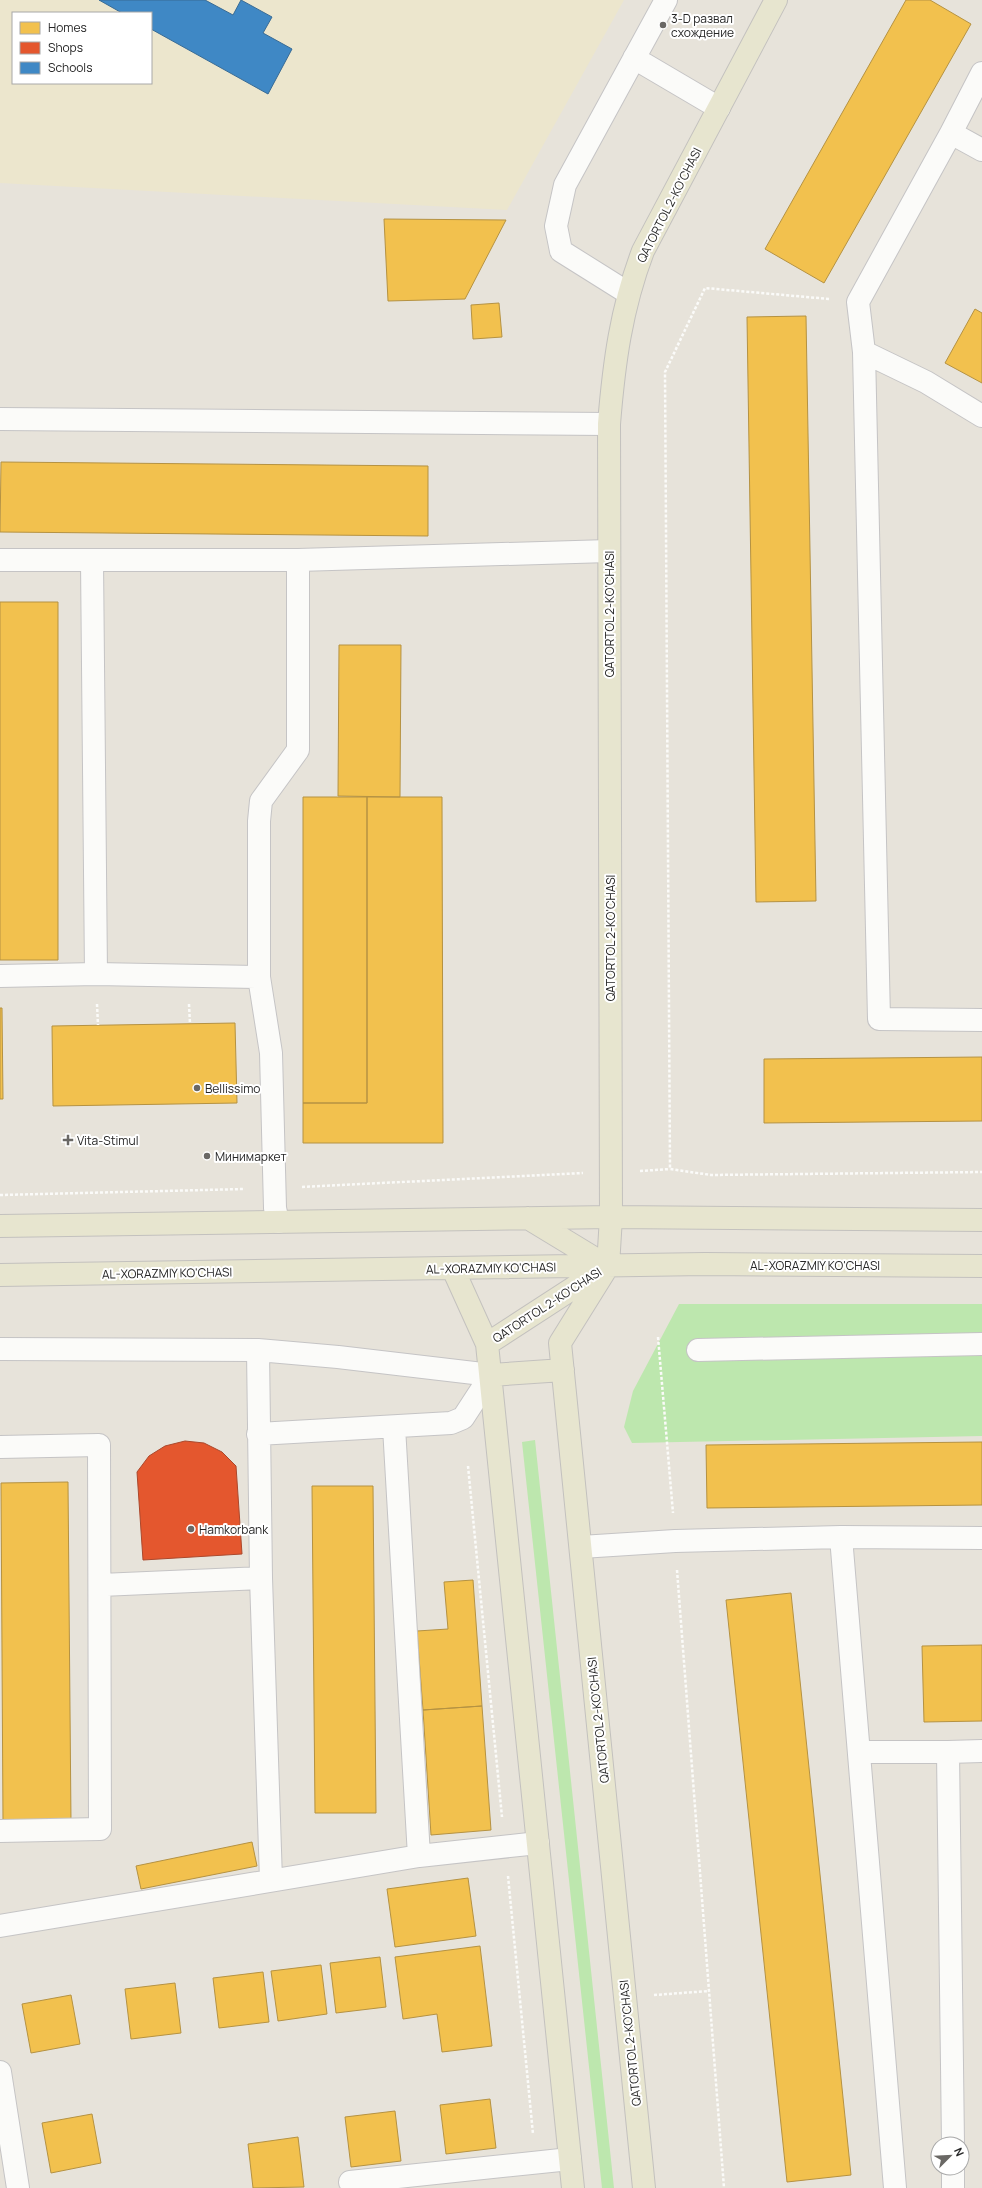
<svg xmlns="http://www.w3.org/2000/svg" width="982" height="2188" viewBox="0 0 982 2188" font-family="Manrope,sans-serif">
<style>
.education{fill:#ece6cd;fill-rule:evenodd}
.green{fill:#bde7ae}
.homes{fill:#f2c14e;stroke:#b59242}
.shops{fill:#e4572e;stroke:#ab482c}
.schools{fill:#3f88c5;stroke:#386b95}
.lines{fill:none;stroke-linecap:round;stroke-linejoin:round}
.minor-casing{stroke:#c5c4c5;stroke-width:24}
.major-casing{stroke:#c3c1be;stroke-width:24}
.path{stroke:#fbfbf9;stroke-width:2.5;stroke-dasharray:3 2;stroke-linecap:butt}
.minor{stroke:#fbfbf9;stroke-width:22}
.major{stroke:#e7e5cf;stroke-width:22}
.poi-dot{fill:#6a6865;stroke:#fff;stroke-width:1.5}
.labels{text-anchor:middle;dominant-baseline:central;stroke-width:4;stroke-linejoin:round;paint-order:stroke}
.poi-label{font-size:12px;fill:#262626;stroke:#fff;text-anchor:start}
.street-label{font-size:12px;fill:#262626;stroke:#fff}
</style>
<rect width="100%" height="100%" fill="#e7e3da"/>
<!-- education -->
<path class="education" d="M0,0H624L507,210L0,183ZM13,13H151V83H13Z"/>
<!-- green -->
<path class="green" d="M679,1304H982V1436L632,1443L624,1427L633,1391Z
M535,1440L614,2188H602L522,1442Z"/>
<!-- homes -->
<path class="homes" d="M906,0H930L971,24L824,283L765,249Z
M384,219L506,220L465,299L388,301Z
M499,303L502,337L473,339L471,305Z
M975,309L982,313V383L945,363Z
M806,316L816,901L756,902L747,317Z
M1,462L428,466V536L0,532Z
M0,602H58V960H0Z
M339,645H401L400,797L338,796Z
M303,797H367V1103H303Z
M367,797H442L443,1143H303V1103H367Z
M0,1008H2L3,1099H0Z
M235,1023L237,1103L53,1106L52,1026Z
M982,1057V1121L764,1123V1059Z
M982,1442V1505L707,1508L706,1445Z
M68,1482L71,1822H3L1,1483Z
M312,1486H373L376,1813H315Z
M473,1580L482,1706L423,1710L417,1631L448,1629L444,1582Z
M791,1593L851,2175L787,2182L726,1600Z
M982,1645V1721L924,1722L922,1646Z
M482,1706L491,1830L431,1835L423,1710Z
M252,1842L257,1866L141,1889L136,1866Z
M468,1878L476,1936L395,1947L387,1889Z
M480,1946L492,2046L442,2052L437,2014L403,2019L395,1957Z
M380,1957L386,2007L336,2013L330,1963Z
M321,1965L327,2014L278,2021L271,1971Z
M263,1972L269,2022L219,2028L213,1978Z
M175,1983L181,2033L131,2039L125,1989Z
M71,1995L80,2044L31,2053L22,2004Z
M490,2099L496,2148L446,2154L440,2105Z
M395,2111L401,2161L351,2167L345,2117Z
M92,2114L101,2163L51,2173L42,2123Z
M298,2137L304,2187L253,2188L248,2144Z"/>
<!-- shops -->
<path class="shops" d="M185,1441L204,1443L222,1452L236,1466L242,1554L143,1560L137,1472L149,1456L165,1446Z"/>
<!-- schools -->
<path class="schools" d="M99,0H205L233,15L241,0L272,17L263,33L292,49L268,94L151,29V13H122Z"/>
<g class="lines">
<defs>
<path id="minor" d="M634,58L719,108
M982,73L951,133L858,302L864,352L879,1019L982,1020
M951,133L982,150
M628,293L561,251L556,226L565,185L666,0
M864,352L926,382L982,416
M0,419L609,424
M0,560H298L609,551
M92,561L96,974
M0,976L96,974L259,977
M278,1222L275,1208L271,1053L259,977V821L261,801L298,750V560
M0,1349L258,1350L338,1357L491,1375L463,1418L451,1423L258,1434
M258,1350L261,1578L271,1880
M698,1350L982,1344
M394,1427L419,1856
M0,1447L99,1445L100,1829L0,1831
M841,1537L982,1538
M581,1547L675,1541L841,1537L895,2188
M101,1585L261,1578
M859,1752H948
M0,1926L419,1856L538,1843
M0,2072L18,2188
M953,2144L948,1752L982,1751
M953,2168V2188
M350,2182L570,2159"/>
<path id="major" d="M528,1218L607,1266
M0,1226L611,1217L982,1220
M453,1269L487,1344L573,2188
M0,1275L705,1264L982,1266
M487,1344L601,1270
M491,1375L563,1370
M644,2188L560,1343L608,1266L611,1217L609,424C614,363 621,309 643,251L776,0"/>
</defs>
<!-- minor casing -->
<use href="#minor" class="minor-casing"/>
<!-- major casing -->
<use href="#major" class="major-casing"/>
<!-- path -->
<path class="path" d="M829,299L705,288L665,372L670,1169L711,1175L982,1172
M97,1004L98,1025
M189,1004L190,1024
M640,1171L670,1169
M302,1187L583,1173
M0,1195L245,1189
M658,1337L673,1513
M468,1466L502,1817
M677,1570L724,2188
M508,1876L533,2134
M654,1995L709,1991"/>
<!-- minor -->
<use href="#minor" class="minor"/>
<!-- major -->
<use href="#major" class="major"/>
</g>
<!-- markers -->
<g class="poi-dot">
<circle cx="663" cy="25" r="4"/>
<circle cx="197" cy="1088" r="4"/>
<path d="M66 1134h4v4h4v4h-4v4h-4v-4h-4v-4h4z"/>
<circle cx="207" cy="1156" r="4"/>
<circle cx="191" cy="1529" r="4"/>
</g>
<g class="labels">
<!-- poi labels -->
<g class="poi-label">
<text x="671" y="18">3-D развал<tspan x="671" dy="14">схождение</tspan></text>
<text x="205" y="1088">Bellissimo</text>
<text x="77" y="1140">Vita-Stimul</text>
<text x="215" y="1156">Минимаркет</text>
<text x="199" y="1529">Hamkorbank</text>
</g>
<!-- street labels -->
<g class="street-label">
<text transform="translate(669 205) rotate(-63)">QATORTOL 2-KO'CHASI</text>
<text transform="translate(609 614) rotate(-90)">QATORTOL 2-KO'CHASI</text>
<text transform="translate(610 938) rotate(-90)">QATORTOL 2-KO'CHASI</text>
<text x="815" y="1265">AL-XORAZMIY KO'CHASI</text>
<text transform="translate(491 1268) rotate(-1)">AL-XORAZMIY KO'CHASI</text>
<text transform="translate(167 1273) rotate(-1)">AL-XORAZMIY KO'CHASI</text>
<text transform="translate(547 1305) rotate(-33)">QATORTOL 2-KO'CHASI</text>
<text transform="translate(598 1720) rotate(-96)">QATORTOL 2-KO'CHASI</text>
<text transform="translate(630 2043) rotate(-96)">QATORTOL 2-KO'CHASI</text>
</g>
</g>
<!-- legend -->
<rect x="12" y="12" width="140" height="72" fill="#ffffff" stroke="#a8a8a8"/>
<rect x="20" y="22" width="20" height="12" fill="#f2c14e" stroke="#a8a8a8"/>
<text x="48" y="32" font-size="12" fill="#262626">Homes</text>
<rect x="20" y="42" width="20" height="12" fill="#e4572e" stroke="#a8a8a8"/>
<text x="48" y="52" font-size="12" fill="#262626">Shops</text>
<rect x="20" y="62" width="20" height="12" fill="#3f88c5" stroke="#a8a8a8"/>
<text x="48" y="72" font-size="12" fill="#262626">Schools</text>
<!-- north arrow -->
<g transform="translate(950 2156) rotate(66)"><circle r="19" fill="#ffffff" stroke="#a8a8a8"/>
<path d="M0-3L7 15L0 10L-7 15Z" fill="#6a6865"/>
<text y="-6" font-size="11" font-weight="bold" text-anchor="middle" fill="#262626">N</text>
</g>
</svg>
